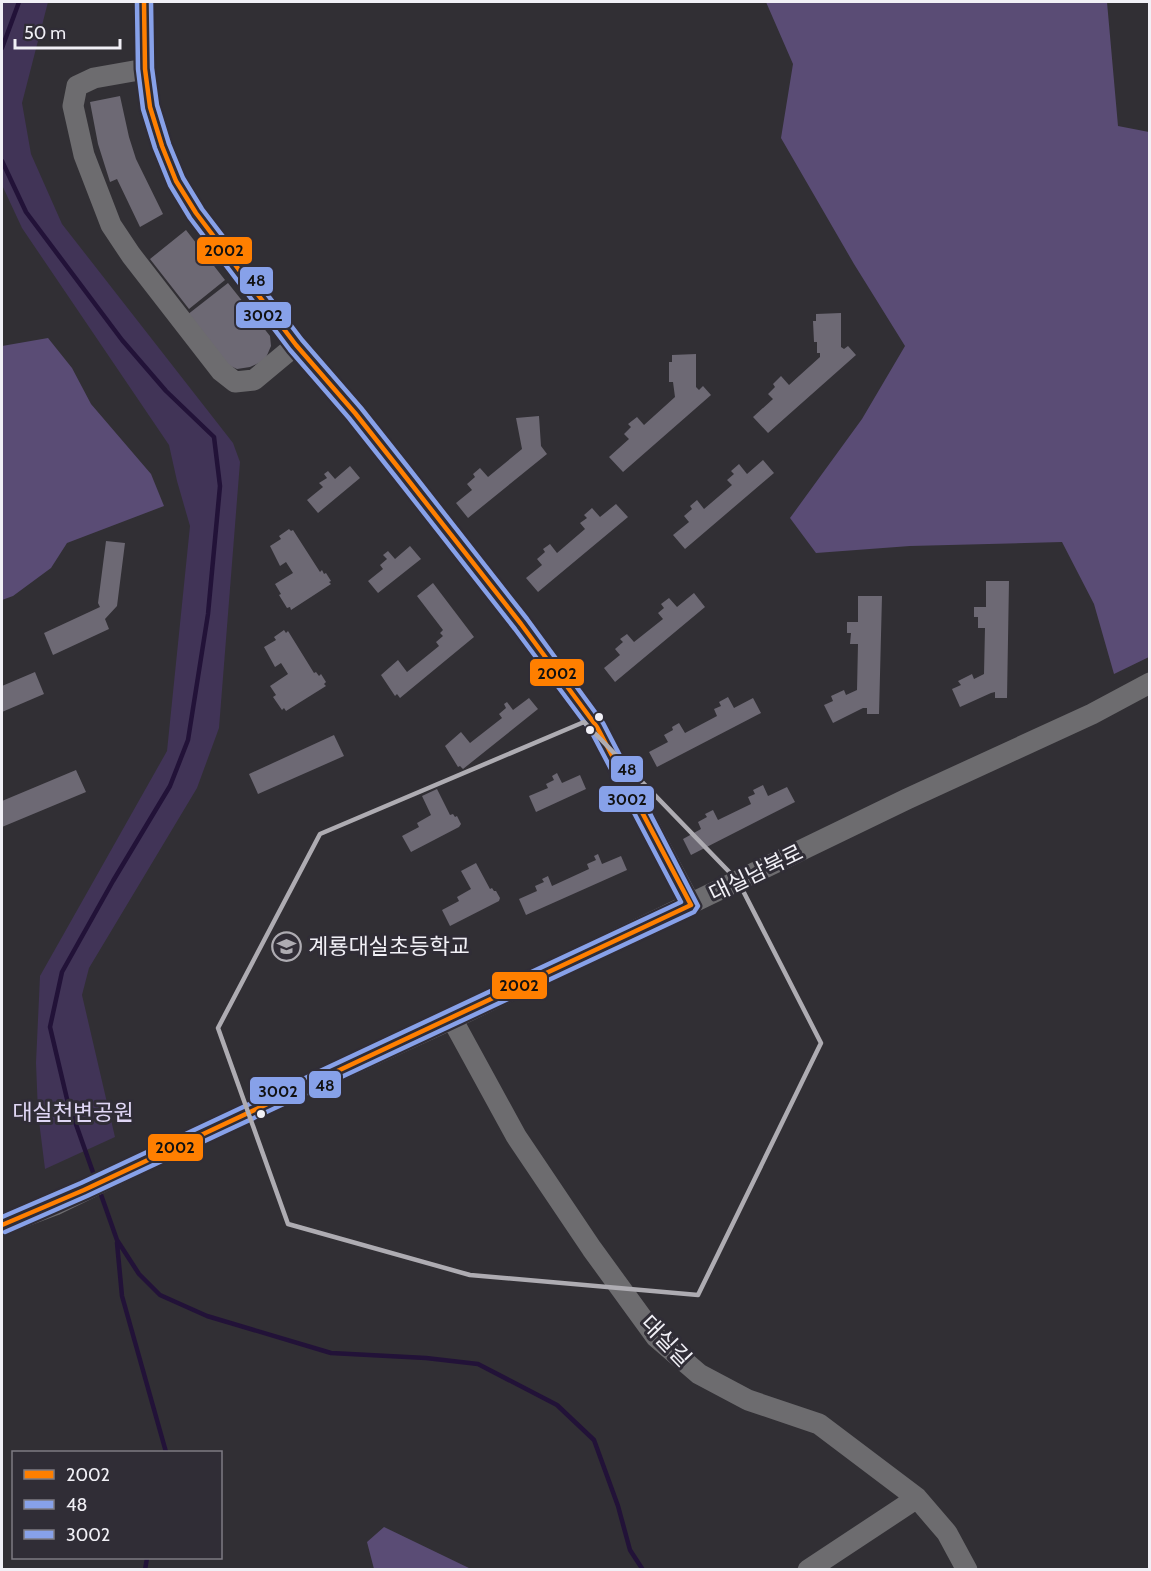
<svg xmlns="http://www.w3.org/2000/svg" width="1151" height="1571" viewBox="0 0 1151 1571" font-family="Cabin,'Noto Sans KR',sans-serif">
<style>
.green{fill:#413457}
.forest{fill:#5a4c75}
.lines{fill:none;stroke-linecap:round;stroke-linejoin:round}
.stream{stroke:#221238;stroke-width:4.5}
.building{fill:#6d6974}
.minor{stroke:#6d6c6f;stroke-width:21}
.bus-1-casing{stroke:#302d36;stroke-width:9}
.bus-2-casing{stroke:#302d36;stroke-width:9}
.bus-3-casing{stroke:#302d36;stroke-width:9}
.bus-1{stroke:#ff7f00;stroke-width:4.5}
.bus-2{stroke:#87a1e9;stroke-width:4.5}
.bus-3{stroke:#87a1e9;stroke-width:4.5}
.marked{fill:none;stroke:#aeacb2;stroke-width:4.5;stroke-linejoin:round}
.bus-dot{fill:#f1f0f6;stroke:#302d36;stroke-width:2}
.labels{text-anchor:middle;dominant-baseline:central;stroke-width:6;stroke-linejoin:round;paint-order:stroke}
.street-label{font-size:22px;fill:#f1f0f6;stroke:#302d36}
.poi-label{font-size:22px;fill:#f1f0f6;stroke:#302d36;text-anchor:start}
.park-label{font-size:22px;fill:#e0d7f5;stroke:#302d36}
.line-badge{stroke:#302d36;stroke-width:2}
.pale-badge-label{font-size:16px;text-anchor:middle;font-weight:bold;fill:#111}
</style>
<rect width="100%" height="100%" fill="#312f34"/>
<!-- green -->
<path class="green" d="M2,2H48L22,103L31,154L62,224L233,443L240,462L219,728L197,788L89,968L82,995L115,1137L45,1169L38,1113L36,1063L40,976L167,751L190,526L177,481L169,445L22,228L2,185Z"/>
<!-- forest -->
<path class="forest" d="M766,2H1107L1118,126L1149,132V657L1114,674L1094,604L1062,542L910,546L816,553L790,518L862,419L905,346L854,264L781,138L793,64Z
M48,338L72,368L91,404L151,474L164,506L67,543L51,568L13,596L2,600V346Z
M384,1527L471,1569H374L367,1542Z"/>
<g class="lines">
<!-- stream -->
<path class="stream" d="M2,48L19,2
M2,161L26,212L122,340L166,391L214,437L220,486L208,614L188,740L170,786L113,881L62,972L50,1027L67,1099L95,1178
M99,1189L117,1240L139,1274L160,1295L207,1316L331,1353L426,1358L478,1364L557,1405L594,1440L618,1506L630,1550L643,1570
M117,1243L122,1296L166,1452
M145,1570L147,1558"/>
</g>
<!-- building -->
<path class="building" d="M120,96L129,137L136,159L163,214L140,227L117,179L110,182L98,144L90,102Z
M186,230L225,280L189,309L150,259Z
M228,283L270,336L271,346L265,360L250,367L237,369L226,364L187,315Z
M841,313V347L844,349L848,346L856,355L768,433L753,417L773,399L768,394L775,387L773,384L781,376L789,385L820,357V353H817V342H814L813,321H816V314Z
M696,354V387L699,390L703,386L711,395L623,472L609,457L629,439L624,434L631,427L628,424L637,417L644,425L675,397L673,382H669V362H672V355Z
M539,416L541,446L547,454L468,518L456,503L472,490L467,484L475,477L473,474L480,468L488,477L522,449L516,418Z
M763,460L774,473L685,549L673,535L689,522L684,516L692,509L690,506L697,500L704,509L732,485L727,480L734,474L731,471L739,464L747,474Z
M350,466L360,478L318,513L307,500L323,487L319,483L327,478L324,474L328,471L335,479Z
M616,504L628,517L538,592L526,578L542,565L537,559L545,552L543,549L550,544L557,553L585,529L580,523L587,518L584,515L592,508L600,517Z
M289,529L291,531L293,530L320,572L322,570L324,574L326,573L331,581L329,582L331,584L291,610L290,607L287,608L279,595L281,594L275,584L293,573L286,562L280,566L270,546L281,539L279,536Z
M106,541L125,543L117,606L105,619L109,629L53,655L44,633L100,607L98,603Z
M410,546L421,559L378,593L368,581L383,569L380,565L387,559L383,555L388,551L395,559Z
M986,581H1009L1007,698H995V692L991,693L960,707L952,689L961,685L958,681L972,674L974,679L984,674L985,628H978V617H974V607H986Z
M433,583L474,637L400,698L397,694L395,696L381,675L398,660L407,672L439,646L436,642L443,636L440,633L443,630L417,596Z
M694,593L705,607L615,682L604,668L620,655L615,649L623,642L620,639L627,634L634,642L663,619L658,613L664,608L661,604L669,598L677,607Z
M858,596H882L879,714H867V708H863L833,723L824,705L833,701L831,696L844,690L846,695L857,690L858,644H850L851,633H847V622H858Z
M284,630L286,633L288,631L314,673L316,672L319,676L321,674L326,682L324,684L326,686L286,711L284,708L282,710L273,697L276,695L270,686L288,674L281,663L275,667L264,647L276,640L274,637Z
M35,672L44,694L2,712V686Z
M728,697L734,708L753,698L761,713L657,767L649,752L668,742L664,735L673,730L672,727L679,723L685,733L717,716L714,709L721,706L719,702Z
M529,698L538,709L463,769L460,766L458,767L445,746L461,732L470,743L502,718L499,714L506,708L504,704L507,702L513,710Z
M334,735L344,756L258,794L249,774Z
M76,770L86,792L2,827V801Z
M557,773L562,783L580,775L586,789L536,812L529,796L548,788L546,784L554,780L552,776Z
M763,785L768,796L787,787L795,802L691,855L683,839L701,829L698,822L707,817L705,814L713,810L718,820L751,804L748,797L755,794L753,790Z
M437,789L450,815L453,814L455,817L457,816L461,824L459,827L411,852L402,836L419,827L417,823L431,815L422,796Z
M598,854L602,864L621,856L627,870L526,915L519,899L537,891L535,886L544,882L542,879L548,876L552,886L589,869L587,864L596,860L594,856Z
M476,863L490,889L492,888L494,891H496L500,898L499,901L450,926L442,910L459,901L457,897L471,889L461,871Z"/>
<g class="lines">
<!-- minor -->
<path class="minor" d="M144,2L145,69L150,107L162,146L176,181L196,213L296,345L355,413L401,471L521,624L597,727L691,905
M145,69L94,78L77,86L73,106L84,155L111,225L131,255L221,371L235,382L254,380L296,345
M452,1019L516,1136L592,1249L656,1337L699,1374L748,1400L819,1424L917,1498L947,1533L967,1570
M2,1225L55,1205L184,1142L452,1019L907,799L1092,714L1150,683
M808,1570L917,1498"/>
<defs>
<path id="bus-1" d="M144,2L145,69L150,107L162,146L176,181L196,213L296,345L355,413L401,471L521,624L597,727L691,905
M2,1225L84,1190L691,905"/>
<path id="bus-2" d="M5,1232L87,1196L694,912L698,906L603,723L527,619L407,466L361,408L302,340L202,209L183,178L169,144L157,105L152,68L151,2"/>
<path id="bus-3" d="M2,1217L81,1183L681,902L591,731L515,629L395,476L349,418L290,350L190,218L170,185L155,148L143,109L138,69L137,2"/>
</defs>
<!-- bus-1 casing -->
<use href="#bus-1" class="bus-1-casing"/>
<!-- bus-2 casing -->
<use href="#bus-2" class="bus-2-casing"/>
<!-- bus-3 casing -->
<use href="#bus-3" class="bus-3-casing"/>
<!-- bus-1 -->
<use href="#bus-1" class="bus-1"/>
<!-- bus-2 -->
<use href="#bus-2" class="bus-2"/>
<!-- bus-3 -->
<use href="#bus-3" class="bus-3"/>
</g>
<!-- marked area -->
<path class="marked" d="M584,722L738,881L821,1043L698,1295L470,1275L288,1224L218,1028L320,834Z"/>
<!-- icons -->
<defs>
<symbol id="school-ring" viewBox="-11 -11 22 22"><circle r="9.5" fill="#302d36" stroke="#aeacb2" stroke-width="1.5"/><path d="M0-5L7-2L0 1L-7-2ZM-4 1L0 2.5L4 1V4Q0 6-4 4Z" fill="#aeacb2"/></symbol>
</defs>
<g fill-rule="evenodd">
<use href="#school-ring" x="270" y="930" width="33" height="33"/>
</g>
<!-- markers -->
<g class="bus-dot">
<circle cx="599" cy="717" r="5"/>
<circle cx="590" cy="730" r="5"/>
<circle cx="261" cy="1114" r="5"/>
</g>
<g class="labels">
<!-- street labels -->
<g class="street-label">
<text transform="translate(756 873) rotate(-26)">대실남북로</text>
<text transform="translate(666 1341) rotate(46)">대실길</text>
</g>
<!-- poi labels -->
<g class="poi-label">
<text x="308" y="946">계룡대실초등학교</text>
</g>
<!-- park labels -->
<g class="park-label">
<text x="73" y="1112">대실천변공원</text>
</g>
</g>
<g class="line-badge">
<rect x="196" y="236" width="57" height="29" rx="6" fill="#ff7f00"/>
<rect x="239" y="266" width="35" height="29" rx="6" fill="#87a1e9"/>
<rect x="235" y="301" width="57" height="28" rx="6" fill="#87a1e9"/>
<rect x="529" y="658" width="56" height="29" rx="6" fill="#ff7f00"/>
<rect x="610" y="755" width="34" height="28" rx="6" fill="#87a1e9"/>
<rect x="598" y="785" width="57" height="28" rx="6" fill="#87a1e9"/>
<rect x="491" y="971" width="57" height="29" rx="6" fill="#ff7f00"/>
<rect x="308" y="1070" width="34" height="29" rx="6" fill="#87a1e9"/>
<rect x="249" y="1076" width="57" height="29" rx="6" fill="#87a1e9"/>
<rect x="147" y="1133" width="57" height="29" rx="6" fill="#ff7f00"/>
</g>
<g class="pale-badge-label">
<text x="224" y="256">2002</text>
<text x="256" y="286">48</text>
<text x="263" y="321">3002</text>
<text x="557" y="679">2002</text>
<text x="627" y="775">48</text>
<text x="627" y="805">3002</text>
<text x="519" y="991">2002</text>
<text x="325" y="1091">48</text>
<text x="278" y="1097">3002</text>
<text x="175" y="1153">2002</text>
</g>
<!-- border -->
<rect width="1151" height="1571" fill="none" stroke="#f1f0f6" stroke-width="6"/>
<!-- legend -->
<rect x="12" y="1451" width="210" height="108" fill="#302d36" stroke="#7d7b83" stroke-width="1.5"/>
<rect x="24" y="1470" width="30" height="9" fill="#ff7f00" stroke="#7d7b83" stroke-width="1.5"/>
<text x="66" y="1481" font-size="18" fill="#f1f0f6">2002</text>
<rect x="24" y="1500" width="30" height="9" fill="#87a1e9" stroke="#7d7b83" stroke-width="1.5"/>
<text x="66" y="1511" font-size="18" fill="#f1f0f6">48</text>
<rect x="24" y="1530" width="30" height="9" fill="#87a1e9" stroke="#7d7b83" stroke-width="1.5"/>
<text x="66" y="1541" font-size="18" fill="#f1f0f6">3002</text>
<!-- scale -->
<path d="M15 39v9h105v-9" fill="none" stroke="#f1f0f6" stroke-width="3"/>
<text x="24" y="39" font-size="18" fill="#f1f0f6" stroke="#302d36" stroke-width="4.5" paint-order="stroke">50 m</text>
</svg>
